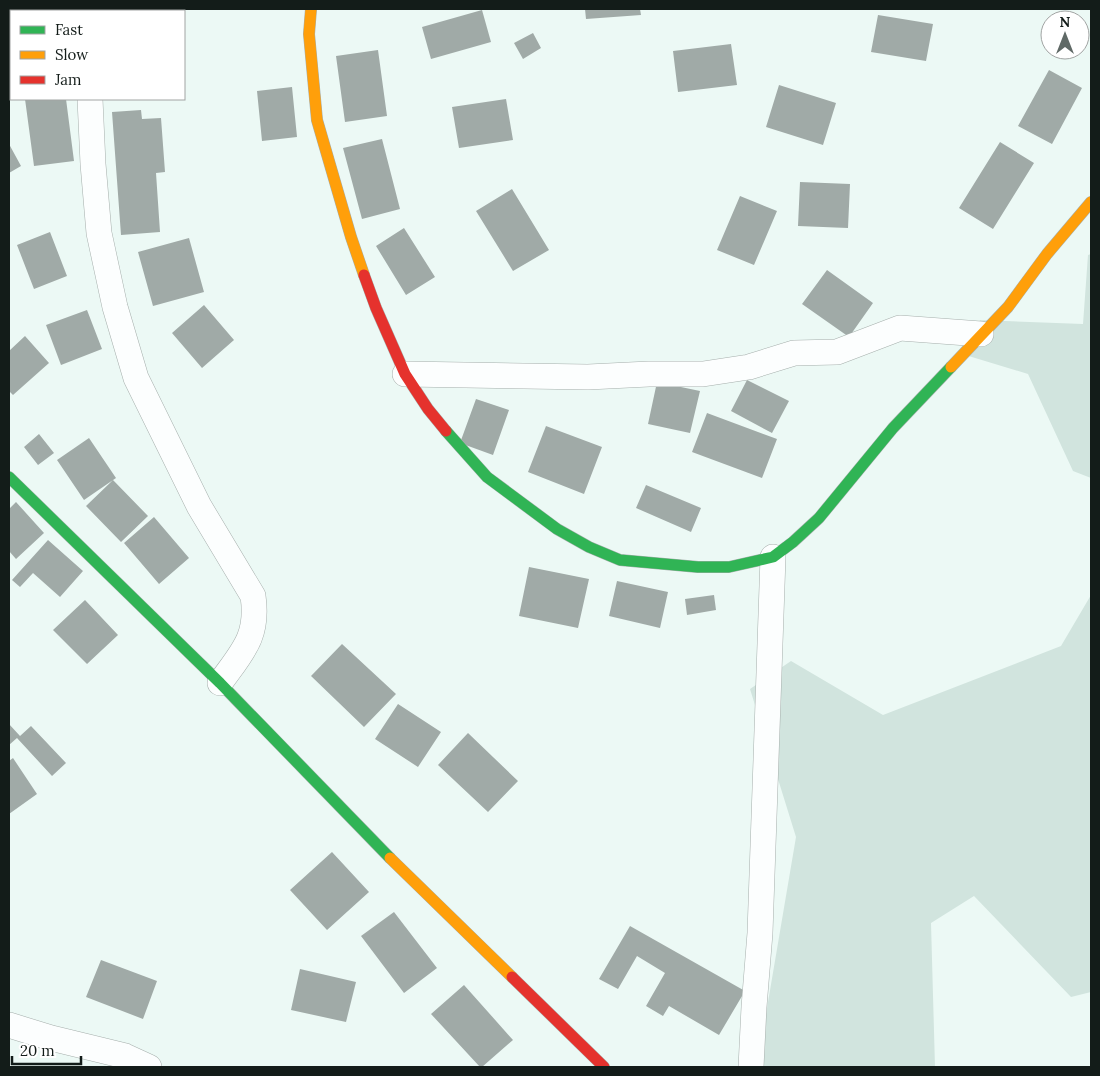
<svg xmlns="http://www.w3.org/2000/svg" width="1100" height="1076" viewBox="0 0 1100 1076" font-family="Lora,serif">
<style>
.green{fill:#d1e4de}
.building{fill:#a0aaa7}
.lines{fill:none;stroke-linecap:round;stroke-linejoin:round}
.street-casing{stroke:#a6afac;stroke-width:26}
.fast-casing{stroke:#a6afac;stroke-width:12}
.slow-casing{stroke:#a6afac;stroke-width:12}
.jam-casing{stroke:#a6afac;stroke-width:12}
.street{stroke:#fcfefe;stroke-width:25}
.fast{stroke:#30b455;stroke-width:11}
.slow{stroke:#ff9f0a;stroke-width:11}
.jam{stroke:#e5322d;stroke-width:11}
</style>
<rect width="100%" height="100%" fill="#ecf9f5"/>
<!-- green -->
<path class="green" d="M1091,254V478L1073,471L1028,374L962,354L980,320L1083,324L1088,255Z
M1091,595V992L1071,997L974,896L931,923L935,1067H757L796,837L750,689L791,661L883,715L1061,646Z"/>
<!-- building -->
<path class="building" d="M9,9H44V11H11V45H9Z
M105,9H146V11H105Z
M585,9H640L641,15L586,19Z
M482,10L491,42L431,59L422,27Z
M878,15L933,24L926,61L871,52Z
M533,33L541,48L523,59L514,43Z
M731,44L737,85L678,92L673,51Z
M378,50L387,116L345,122L336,56Z
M1049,70L1082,88L1052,144L1018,126Z
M779,85L836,103L823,145L766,127Z
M292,87L297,137L262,141L257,91Z
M25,99H66L74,161L34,166Z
M506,99L513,140L459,148L452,107Z
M141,110L142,119L161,118L165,172L156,173L160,232L121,235L112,112Z
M382,139L400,209L362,219L343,148Z
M1000,142L1034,163L993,229L959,208Z
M9,144L21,166L9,173Z
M800,182L850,184L848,228L798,226Z
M512,189L549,250L513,271L476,211Z
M740,196L777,211L754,265L717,250Z
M404,228L435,277L406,295L376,246Z
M50,232L67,276L34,289L17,245Z
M189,238L204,292L153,306L138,252Z
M827,270L873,303L849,337L802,304Z
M204,305L234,340L202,368L172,333Z
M87,310L102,349L61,365L46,325Z
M25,336L49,363L13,395L9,391V351Z
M747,380L789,401L772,433L731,411Z
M657,382L700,391L690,433L648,424Z
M476,399L509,410L493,455L460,443Z
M707,413L777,439L762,478L692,452Z
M546,426L602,447L584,494L528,472Z
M39,434L54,453L38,465L24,447Z
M89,438L116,478L84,500L57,460Z
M113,480L148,516L121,542L86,506Z
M646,485L701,508L691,532L636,508Z
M16,502L44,533L16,559L9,551V509Z
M154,517L189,558L159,584L124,543Z
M48,540L83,571L60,597L33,573L20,587L12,580Z
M529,567L589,579L578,628L519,616Z
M617,581L668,592L660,628L609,616Z
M714,595L716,610L687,615L685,599Z
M85,600L118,635L87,664L53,630Z
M342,644L396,694L364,727L311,676Z
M398,704L441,732L418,767L375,739Z
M9,724L20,736L31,726L66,763L52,776L17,738L9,745Z
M468,733L518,781L488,812L438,765Z
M13,758L37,794L9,814V761Z
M332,852L369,892L327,930L290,890Z
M394,912L437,968L404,993L361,936Z
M630,926L745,991L719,1035L669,1006L663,1016L646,1006L665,973L637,956L618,989L599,979Z
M101,960L157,981L143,1019L86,997Z
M300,969L356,982L346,1022L291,1010Z
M464,985L513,1040L482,1067H480L431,1014Z"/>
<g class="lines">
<defs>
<path id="street" d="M87,9V11
M90,99L93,164L99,233L115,307L136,378L199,506L253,596C259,637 242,652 220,683
M405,374L588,377L649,374H703L749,367L794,353L837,352L900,328L981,334
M9,1025L51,1038L125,1056L149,1067
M751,1067L754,1007L760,933L773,557"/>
<path id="fast" d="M446,431L487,477L557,529L589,547L620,560L698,567H729L773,557L793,542L819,518L893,428L951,367
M9,477L220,683L390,858"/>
<path id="slow" d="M311,9L309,34L317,120L351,237L364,275
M951,367L1008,307L1047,254L1091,202
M390,858L512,977"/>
<path id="jam" d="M364,275L376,308L405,374L428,409L446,431
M512,977L604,1067"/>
</defs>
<!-- street casing -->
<use href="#street" class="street-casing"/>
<!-- fast casing -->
<use href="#fast" class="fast-casing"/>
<!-- slow casing -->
<use href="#slow" class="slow-casing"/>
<!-- jam casing -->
<use href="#jam" class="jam-casing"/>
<!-- street -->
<use href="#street" class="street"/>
<!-- fast -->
<use href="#fast" class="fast"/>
<!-- slow -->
<use href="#slow" class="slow"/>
<!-- jam -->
<use href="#jam" class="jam"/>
</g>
<!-- border -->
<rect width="1100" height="1076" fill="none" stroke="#131c19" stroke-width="20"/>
<!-- legend -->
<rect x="10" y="10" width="175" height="90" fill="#ffffff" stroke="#a1a4a3"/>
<rect x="20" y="26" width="25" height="8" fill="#30b455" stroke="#a1a4a3"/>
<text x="55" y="35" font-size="15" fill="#131c19">Fast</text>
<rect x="20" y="51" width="25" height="8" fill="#ff9f0a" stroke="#a1a4a3"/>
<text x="55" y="60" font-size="15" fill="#131c19">Slow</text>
<rect x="20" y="76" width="25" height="8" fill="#e5322d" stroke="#a1a4a3"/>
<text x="55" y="85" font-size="15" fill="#131c19">Jam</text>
<!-- north arrow -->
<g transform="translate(1065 35)"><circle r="24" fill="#ffffff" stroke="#a1a4a3"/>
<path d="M0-4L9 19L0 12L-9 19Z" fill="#5f6966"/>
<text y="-8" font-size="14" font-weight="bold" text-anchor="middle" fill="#131c19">N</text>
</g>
<!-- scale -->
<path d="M12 1056v8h69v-8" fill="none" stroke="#131c19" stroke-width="2.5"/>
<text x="20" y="1056" font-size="15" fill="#131c19" stroke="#ffffff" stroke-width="4" paint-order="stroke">20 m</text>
</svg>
